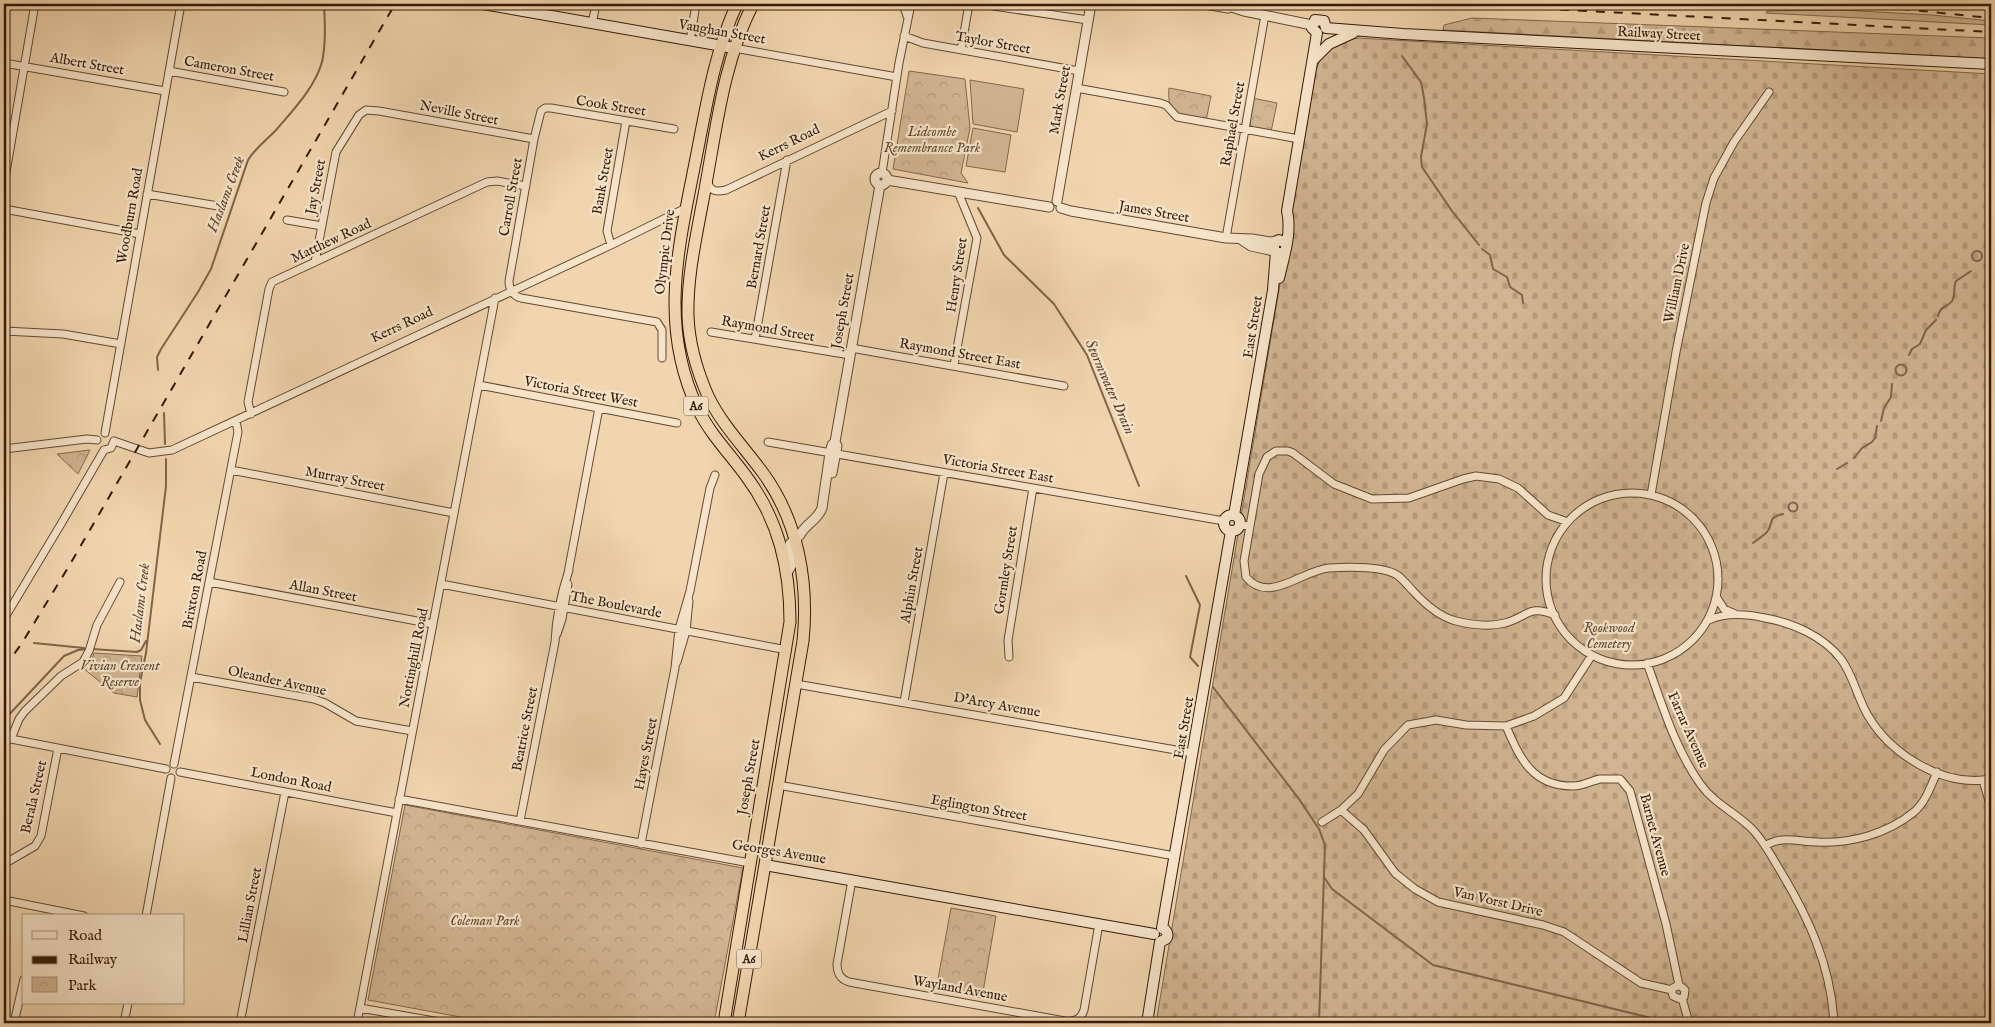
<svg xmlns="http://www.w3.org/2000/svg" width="1995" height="1027" viewBox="0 0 1995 1027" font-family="'IM FELL English',serif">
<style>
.grass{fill:#d1b592;stroke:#82684c}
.forest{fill:url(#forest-firs);stroke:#82684c}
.cemetery{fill:url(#cemetery-stones);stroke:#82684c}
.park{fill:url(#park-crowns);stroke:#82684c}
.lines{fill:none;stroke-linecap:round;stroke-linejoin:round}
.stream{stroke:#7e6449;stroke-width:2}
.minor-casing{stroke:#624931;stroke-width:9}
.tertiary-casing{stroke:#624931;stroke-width:11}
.secondary-casing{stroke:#321a07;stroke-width:12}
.trunk-casing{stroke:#321a07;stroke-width:13}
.minor{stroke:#f6e4ca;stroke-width:7}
.tertiary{stroke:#f6e4ca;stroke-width:9}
.secondary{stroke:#f6e4ca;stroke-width:10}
.trunk{stroke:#f1d5ae;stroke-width:11}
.rail{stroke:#321a07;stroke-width:2;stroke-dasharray:9 9;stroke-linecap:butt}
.labels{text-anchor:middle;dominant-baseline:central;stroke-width:4.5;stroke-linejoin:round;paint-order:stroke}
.shield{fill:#f6e4ca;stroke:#6d5742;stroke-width:1}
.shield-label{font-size:12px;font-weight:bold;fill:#321a07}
.street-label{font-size:14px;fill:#321a07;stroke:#f6e4ca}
.park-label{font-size:14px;font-style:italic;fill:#624831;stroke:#f6e4ca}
.water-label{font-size:15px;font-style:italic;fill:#5e452e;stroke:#f6e4ca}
</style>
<defs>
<pattern id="forest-firs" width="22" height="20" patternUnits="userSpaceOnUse" patternTransform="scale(1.25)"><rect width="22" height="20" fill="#d1b592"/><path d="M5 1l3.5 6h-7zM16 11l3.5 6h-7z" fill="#b49b7c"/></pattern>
<pattern id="cemetery-stones" width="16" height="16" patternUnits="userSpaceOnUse" patternTransform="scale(1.25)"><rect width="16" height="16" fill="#d1b592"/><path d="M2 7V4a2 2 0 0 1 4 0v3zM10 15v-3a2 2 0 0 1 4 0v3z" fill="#b49b7c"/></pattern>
<pattern id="park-crowns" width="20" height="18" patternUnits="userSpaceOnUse" patternTransform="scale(1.25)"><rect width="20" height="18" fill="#d1b592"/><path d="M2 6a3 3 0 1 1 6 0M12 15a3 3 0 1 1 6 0" fill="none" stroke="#b49b7c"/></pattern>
</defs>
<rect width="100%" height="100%" fill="#f1d5ae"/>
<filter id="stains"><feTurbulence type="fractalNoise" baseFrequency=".004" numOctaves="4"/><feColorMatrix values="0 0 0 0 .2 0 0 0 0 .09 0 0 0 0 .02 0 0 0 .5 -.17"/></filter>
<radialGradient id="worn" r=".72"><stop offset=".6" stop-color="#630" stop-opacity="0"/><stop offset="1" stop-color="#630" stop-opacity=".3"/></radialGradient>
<!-- grass -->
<path class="grass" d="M1841,10L1932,15L1991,21V25L1766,13L1767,11Z
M970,80L1024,89L1017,132L973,124Z
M973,128L1011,135L1005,172L966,166Z"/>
<!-- forest -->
<path class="forest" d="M1472,18L1991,38V59L1443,30L1444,25Z"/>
<!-- cemetery -->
<path class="cemetery" d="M1358,38L1991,74V1023H1156L1315,75C1321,49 1333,43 1358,38Z"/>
<!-- park -->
<path class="park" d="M909,71L965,79L970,128L961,173L968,183L893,169Z
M1169,88L1211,96L1206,121C1183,117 1166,117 1169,88Z
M1252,98L1277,103L1271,132L1254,129L1248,121Z
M90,450L78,474L57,454Z
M94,653L142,656L137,697L114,693L84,669L91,662Z
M405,805L743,868L714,1023H493L368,1000Z
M951,908L996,916L982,998L936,990Z"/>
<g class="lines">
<!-- stream -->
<path class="stream" d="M1402,56L1421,82L1424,98L1427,124L1421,157L1422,167L1452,211L1479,245
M978,208L1004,255L1054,304L1087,355L1139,486
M1482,249L1490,255L1493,269L1507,277L1510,287L1522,295L1523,303
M1972 256a5 5 0 1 1 10 0a5 5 0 1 1-10 0Z
M1938,316C1940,306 1947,308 1952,301C1956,295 1953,287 1956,281L1971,271
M1909,355L1912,349L1920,344L1926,330L1936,320
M1895.5 370a5.5 5.5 0 1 1 11 0a5.5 5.5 0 1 1-11 0Z
M158,370L157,357L161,349L198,292L211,269L248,160C256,147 267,140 277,129C294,109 315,87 322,62C326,43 325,23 324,4
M164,413L165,444
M1881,421L1884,408L1891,397L1892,384
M1854,458L1862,448L1872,442L1875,438L1877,426
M1837,469L1847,463
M1788.5 507a4.5 4.5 0 1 1 9 0a4.5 4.5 0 1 1-9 0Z
M1753,543C1757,540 1763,536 1767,532C1774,523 1767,517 1783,514
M1186,576L1200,605L1190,657L1198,666
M34,643L84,648
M92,649L137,652L141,650L146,641
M1213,687L1299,799L1319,829L1325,845L1319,1023
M4,720L64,656L78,650L87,649
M160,744L145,720L140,700V682L146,653L166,486V459
M1324,877L1332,889L1433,965L1672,1023"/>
<defs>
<path id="minor" d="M903,4L907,16
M980,4L1088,20
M1198,4L1228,9
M540,14L542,4
M592,24L596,4
M904,36L923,43L1079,71
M690,41L696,4
M734,48L897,77
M961,50L969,4
M4,63L165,91
M169,71L284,92
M1076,88L1160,103L1166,105L1177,117L1299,139
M882,173L899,63L911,4
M708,182C710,192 717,192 726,190L892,111
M4,184L35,4
M147,194L218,206
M4,209L140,234
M287,220L322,226
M1226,238L1265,15
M611,245L607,231L626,121
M315,262L336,152L359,115L366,110L379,111L534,139
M4,331L63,334L121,344
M711,332L850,355
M755,339L787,160
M851,348L1064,386
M662,358V330L657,322L521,298C513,296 509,289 509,281L534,139L541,111L545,108H551L674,129
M954,365L977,238L958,192
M479,385L677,423
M251,414L248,402L269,289L272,282L487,182L497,181L526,186
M105,433L181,4
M114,441L149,453L172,450L611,245L686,208
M768,442L1224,521
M4,449L87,439L97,440
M104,450L111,448L114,441
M231,470L454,513
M1546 579a86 86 0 1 1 172 0a86 86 0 1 1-172 0Z
M1651,495L1676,352L1706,203L1714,178L1734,142L1769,92
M1240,525L1250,526
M568,573L599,408
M209,582L433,624
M441,584L787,650
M1717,598L1724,609L1735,614
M1555,615C1528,604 1528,617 1505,623C1490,627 1472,625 1456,621C1440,617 1424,603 1413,591C1408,586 1403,579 1397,575C1382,566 1346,567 1329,568C1302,570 1269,605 1246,577L1244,561L1259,474L1267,457L1276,451H1288L1293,453L1334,484L1372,499L1409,498L1463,479L1476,476L1499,479L1518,488L1548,515L1565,521
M4,619L61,524L104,450
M1709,620C1727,612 1747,614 1765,618C1793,623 1823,636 1841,659C1853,675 1857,696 1867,714C1890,754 1943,788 1991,779
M557,634L562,619L568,584
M1009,657L1008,640L1033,488
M677,662L686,631L689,601
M1647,663C1662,704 1675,749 1701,785C1714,803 1734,812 1750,827C1762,838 1770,854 1778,867C1808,916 1831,965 1834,1023
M191,677L314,699L325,703L356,721L412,731
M796,684L1193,753
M904,702L944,473
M1506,726C1520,759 1533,787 1574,786C1582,786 1591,781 1600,779C1607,779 1614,779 1620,779L1630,791L1666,924L1679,985L1685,990L1684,997L1680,999L1673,996L1672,992L1673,988L1679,985
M4,739H11L166,769
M11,739L19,719L25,711L61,676L83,662L89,651L97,625L120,582
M174,764L238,432L236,421
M180,772L397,813
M1983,780L1991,808
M778,785L1175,856
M399,799L750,863
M1341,810L1364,830L1395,873L1415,889L1438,902L1543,925L1564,932L1641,983L1672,990
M520,821L555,642C556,617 561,594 569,570
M1322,822L1341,810L1358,794L1384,750L1408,725L1436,720L1466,725L1506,726L1534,716L1564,698L1592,655
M641,844L675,668L679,629L690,591L710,488L715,475
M1765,846C1782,835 1797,842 1817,842C1850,844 1887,834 1914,812C1925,803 1931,786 1937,772
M4,864L35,846L41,836L58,748
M852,880L837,964C837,973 840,979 849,982L1065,1021C1075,1022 1081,1019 1084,1010L1099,924
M4,900L84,916
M146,916L171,778
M1682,998L1689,1023
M360,1008L446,1023
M14,1023L24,979
M124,1023L128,1003
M240,1023L285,792
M357,1023L495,298"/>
<path id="tertiary" d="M1222,4L1244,11L1312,25
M875 179a6 6 0 1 1 12 0a6 6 0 1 1-12 0Z
M887,180L1049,207
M1057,201L1091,4
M1061,208L1071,211L1226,238L1252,239L1270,242L1276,241
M1242,240L1251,246L1274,251
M832,473L837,446L835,442
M800,535C805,524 818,520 822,508L830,453L832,445L835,442L880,185
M787,573L792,564L790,544L798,537"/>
<path id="secondary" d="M483,4L734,48
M1326,28L1403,34L1991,64
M1317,33L1312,28L1315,20L1324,21L1326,28
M1314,59L1329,44L1353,33
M1282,253H1277L1274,251V243L1279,240L1286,243
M1279,278C1284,256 1292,233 1287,211L1317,33
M1224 523a8 8 0 1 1 16 0a8 8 0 1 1-16 0Z
M1234,515L1273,290L1276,252
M765,865L1154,934
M1162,928L1231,531
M1160,942L1166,939C1169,935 1167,930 1162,928
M1147,1023L1160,942"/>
<path id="trunk" d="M724,1023L790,622C790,569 779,520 746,476C730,454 710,434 698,409C657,324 680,241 697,153C707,102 715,51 737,4
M738,1023L803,641C809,582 798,521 763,473C744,447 722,425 708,396C697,371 689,343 688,316C687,277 696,238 703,200C716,133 722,65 753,4"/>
</defs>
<!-- minor casing -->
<use href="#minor" class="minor-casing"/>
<!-- tertiary casing -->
<use href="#tertiary" class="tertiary-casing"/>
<!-- secondary casing -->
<use href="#secondary" class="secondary-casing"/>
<!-- trunk casing -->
<use href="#trunk" class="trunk-casing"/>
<!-- minor -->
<use href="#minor" class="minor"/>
<!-- tertiary -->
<use href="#tertiary" class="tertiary"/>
<!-- secondary -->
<use href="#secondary" class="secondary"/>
<!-- trunk -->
<use href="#trunk" class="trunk"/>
<!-- rail -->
<path class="rail" d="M1452,4L1991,32
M1649,4L1746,8H1892L1991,18
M4,668L22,643L69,566L395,4"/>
</g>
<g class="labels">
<!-- shield labels -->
<g class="shield">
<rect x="683.5" y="396.5" width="25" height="19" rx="4"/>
<rect x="736.5" y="949.5" width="25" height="19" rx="4"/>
</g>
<g class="shield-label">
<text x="696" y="406">A6</text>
<text x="749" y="959">A6</text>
</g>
<!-- street labels -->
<g class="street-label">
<text transform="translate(722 32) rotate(10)">Vaughan Street</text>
<text transform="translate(1659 34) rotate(3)">Railway Street</text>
<text transform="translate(993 43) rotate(10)">Taylor Street</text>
<text transform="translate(87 64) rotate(10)">Albert Street</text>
<text transform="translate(229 69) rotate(10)">Cameron Street</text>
<text transform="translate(1060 100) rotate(-80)">Mark Street</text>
<text transform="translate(611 106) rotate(9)">Cook Street</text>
<text transform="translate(459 113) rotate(11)">Neville Street</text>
<text transform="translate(1233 124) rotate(-80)">Raphael Street</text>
<text transform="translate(789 143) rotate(-26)">Kerrs Road</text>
<text transform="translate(603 181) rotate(-80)">Bank Street</text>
<text transform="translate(316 187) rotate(-79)">Jay Street</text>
<text transform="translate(511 197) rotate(-80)">Carroll Street</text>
<text transform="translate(1154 212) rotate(10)">James Street</text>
<text transform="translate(130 216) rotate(-80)">Woodburn Road</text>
<text transform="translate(331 241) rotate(-25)">Matthew Road</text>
<text transform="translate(759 247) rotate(-80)">Bernard Street</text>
<text transform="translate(665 252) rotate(-83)">Olympic Drive</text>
<text transform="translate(957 275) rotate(-81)">Henry Street</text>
<text transform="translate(1677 283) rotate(-78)">William Drive</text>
<text transform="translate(843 311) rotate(-80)">Joseph Street</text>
<text transform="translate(402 325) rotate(-25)">Kerrs Road</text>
<text transform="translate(1253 327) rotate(-81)">East Street</text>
<text transform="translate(768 329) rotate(10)">Raymond Street</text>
<text transform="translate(960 354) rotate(10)">Raymond Street East</text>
<text transform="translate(581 392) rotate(11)">Victoria Street West</text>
<text transform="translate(998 469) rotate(10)">Victoria Street East</text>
<text transform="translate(345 479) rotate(11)">Murray Street</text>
<text transform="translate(1006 570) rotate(-81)">Gormley Street</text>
<text transform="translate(912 585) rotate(-80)">Alphin Street</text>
<text transform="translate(195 590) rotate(-79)">Brixton Road</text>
<text transform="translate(323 591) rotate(11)">Allan Street</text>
<text transform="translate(616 605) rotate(11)">The Boulevarde</text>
<text transform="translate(414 658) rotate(-79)">Nottinghill Road</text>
<text transform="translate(277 681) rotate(12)">Oleander Avenue</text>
<text transform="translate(997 705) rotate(10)">D'Arcy Avenue</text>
<text transform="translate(1184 728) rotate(-80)">East Street</text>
<text transform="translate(525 729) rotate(-79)">Beatrice Street</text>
<text transform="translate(1688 730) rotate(66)">Farrar Avenue</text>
<text transform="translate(646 754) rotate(-79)">Hayes Street</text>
<text transform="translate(749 777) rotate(-80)">Joseph Street</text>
<text transform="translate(291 780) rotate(11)">London Road</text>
<text transform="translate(34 797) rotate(-77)">Berala Street</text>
<text transform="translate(979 808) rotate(10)">Eglington Street</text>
<text transform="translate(1655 835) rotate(75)">Barnet Avenue</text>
<text transform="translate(779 852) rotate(9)">Georges Avenue</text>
<text transform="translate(1498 902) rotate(13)">Van Vorst Drive</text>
<text transform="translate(250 905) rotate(-79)">Lillian Street</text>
<text transform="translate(960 989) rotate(10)">Wayland Avenue</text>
</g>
<!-- park labels -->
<g class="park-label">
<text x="932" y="132">Lidcombe<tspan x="932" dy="16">Remembrance Park</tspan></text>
<text x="1609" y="628">Rookwood<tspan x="1609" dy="16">Cemetery</tspan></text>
<text x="120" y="666">Vivian Crescent<tspan x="120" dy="16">Reserve</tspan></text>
<text x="485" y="921">Coleman Park</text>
</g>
<!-- water labels -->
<g class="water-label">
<text transform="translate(226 194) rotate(-69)">Haslams Creek</text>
<text transform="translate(1110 387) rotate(66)">Stormwater Drain</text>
<text transform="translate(140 603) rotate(-83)">Haslams Creek</text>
</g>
</g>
<!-- margin -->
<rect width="1995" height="1027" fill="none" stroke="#f1d5ae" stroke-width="20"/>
<rect x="5" y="5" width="1985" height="1017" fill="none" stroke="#321a07" stroke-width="2.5"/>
<rect x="10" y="10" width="1975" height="1007" fill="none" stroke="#321a07"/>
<!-- legend -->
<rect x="22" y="914" width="162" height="90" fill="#f6e4ca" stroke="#a8937c"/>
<rect x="32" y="931" width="25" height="8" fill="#f6e4ca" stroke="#a8937c"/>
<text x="68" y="940" font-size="15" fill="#321a07">Road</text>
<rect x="32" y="956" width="25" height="8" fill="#321a07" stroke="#a8937c"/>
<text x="68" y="964" font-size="15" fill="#321a07">Railway</text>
<rect x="32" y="977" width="25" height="15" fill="url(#park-crowns)" stroke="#a8937c"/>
<text x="68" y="990" font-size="15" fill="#321a07">Park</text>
<rect width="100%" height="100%" filter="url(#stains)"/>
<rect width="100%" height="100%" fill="url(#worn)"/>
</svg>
